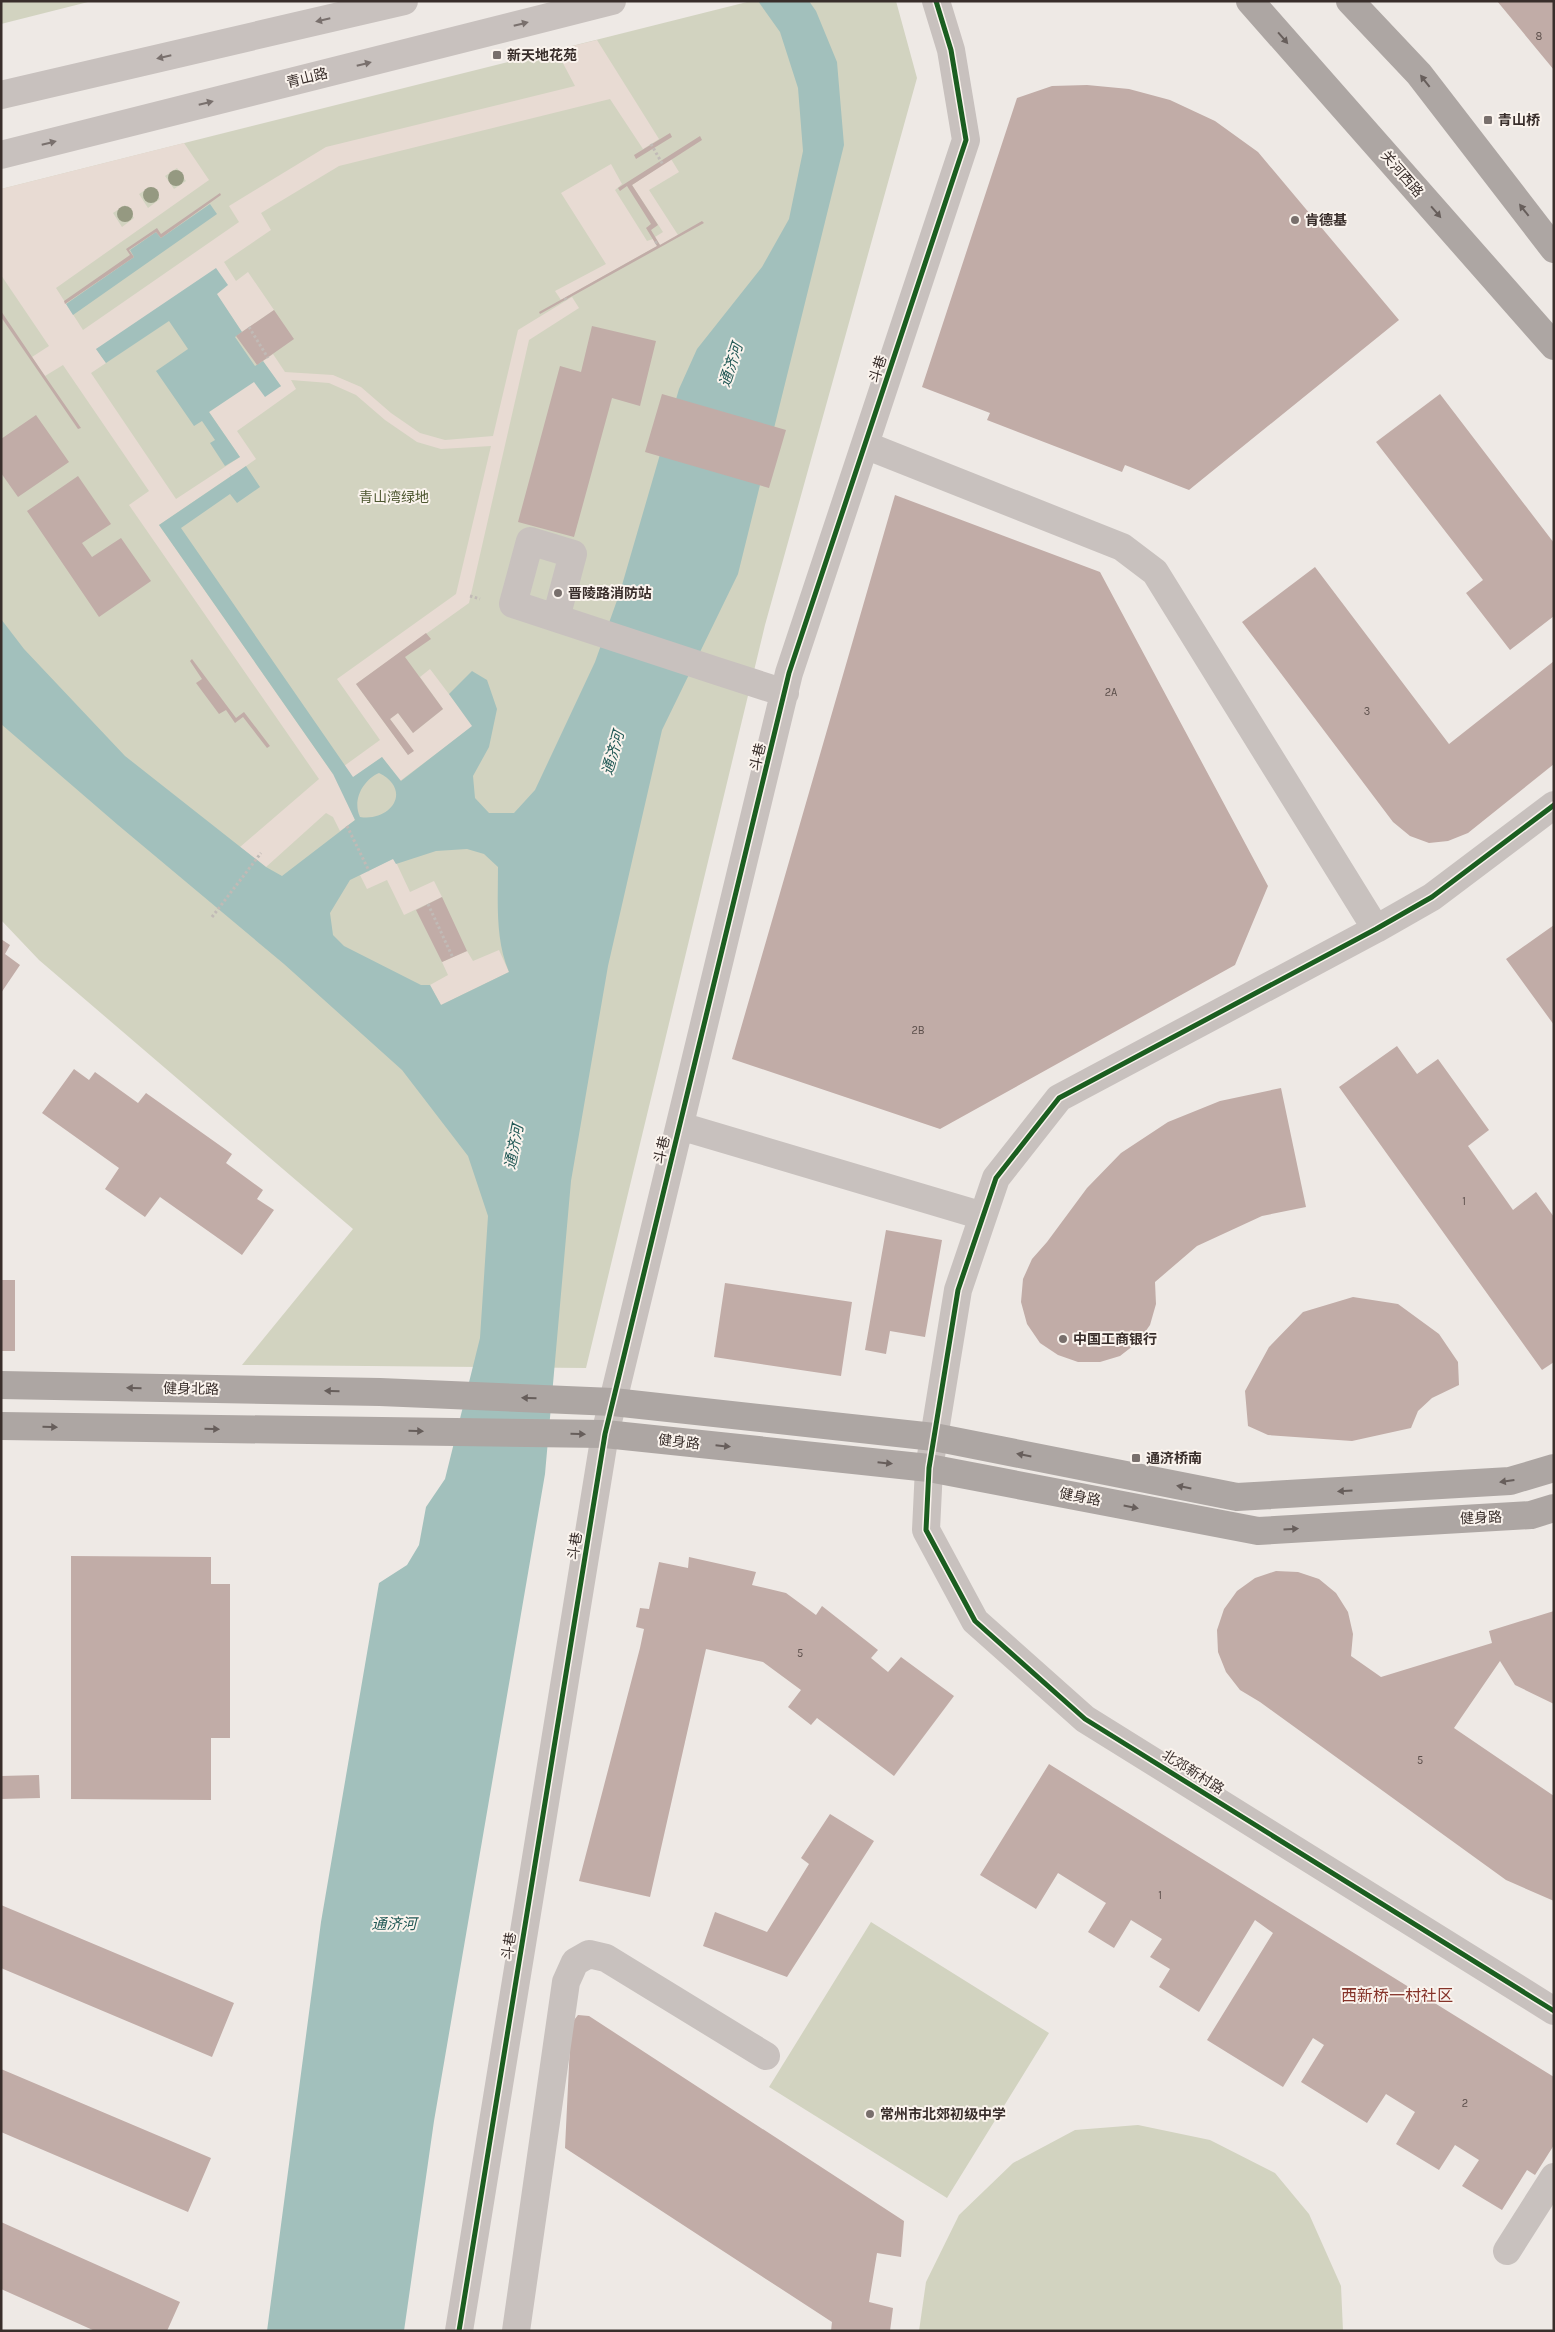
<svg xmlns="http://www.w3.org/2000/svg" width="1555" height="2332" viewBox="0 0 1555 2332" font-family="Karla,'Noto Sans SC',sans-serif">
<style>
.green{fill:#d2d3c0}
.plaza{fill:#e8dbd3;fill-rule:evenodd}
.water{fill:#a2c0bc;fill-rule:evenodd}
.building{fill:#c1aca7}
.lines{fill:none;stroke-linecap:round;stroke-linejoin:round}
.path{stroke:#c1bab6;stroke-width:3;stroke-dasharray:2.5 2.5;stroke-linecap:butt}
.minor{stroke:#c8c1be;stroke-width:28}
.major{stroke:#ada6a3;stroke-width:28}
.cycleway-casing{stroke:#faf3ed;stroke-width:8}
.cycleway{stroke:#1b5e20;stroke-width:5}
.tree{fill:#959981}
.oneway{fill:#79706d}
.oneway2{fill:#675e5b}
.poi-dot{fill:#786f6c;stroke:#faf3ed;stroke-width:2}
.labels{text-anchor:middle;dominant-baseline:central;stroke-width:4;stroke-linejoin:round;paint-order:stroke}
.number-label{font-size:11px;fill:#5b4e4a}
.poi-label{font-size:14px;font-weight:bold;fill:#392e2b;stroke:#faf3ed;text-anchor:start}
.street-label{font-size:14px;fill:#392e2b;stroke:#faf3ed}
.park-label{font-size:14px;fill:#4d5730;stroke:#faf3ed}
.water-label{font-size:15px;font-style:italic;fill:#225956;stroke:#faf3ed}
.quarter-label{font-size:16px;fill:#853228;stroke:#faf3ed}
</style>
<rect width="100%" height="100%" fill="#eee9e5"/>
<!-- green -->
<path class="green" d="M1,1H92L1,24Z
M751,1H896L917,78L765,625L586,1368L242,1365L353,1229L39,960L1,920V189Z
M871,1922L1049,2033L947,2198L769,2087Z
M1138,2125L1210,2140L1275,2173L1309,2214L1341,2286L1343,2331H919L926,2282L959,2215L1013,2163L1075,2130Z"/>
<!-- plaza -->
<path class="plaza" d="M597,40L659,139L643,149L610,99L339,166L261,213L271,230L224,262L236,281L248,272L274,310L242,332L216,294L96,349L106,363L91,373L176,499L240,457L209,412L254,381L281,387L263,361L273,354L285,372L333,375L361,387L391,413L420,433L445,440L493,436L518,330L572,297L579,308L529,340L469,603L356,684L408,755L413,751L390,719L398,713L413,733L443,709L420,677L430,669L473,726L400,781L382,757L341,786L355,820L340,831L333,817L326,813L266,867L240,847L319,779L129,505L149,491L63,365L45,376L32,357L49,346L1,275V189L184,143L209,180L56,288L83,330L239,222L229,206L326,147L575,86L556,50ZM177,168L186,181L174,189L165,176ZM150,187L160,199L148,208L139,194ZM125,205L134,218L122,227L113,213ZM291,380L329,383L356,395L385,420L417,442L441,449L491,446L456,594L337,679L380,740L333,774L159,525L231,476L229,473L232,476L256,459L237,431L296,389Z
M671,159L679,172L649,190L678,235L660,245L655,237L663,232L632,185Z
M611,164L622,184L615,190L647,241L653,239L657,246L561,300L555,291L606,264L561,193Z
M394,858L410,892L434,881L442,897L404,915L387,880L367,889L360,875Z
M499,950L509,972L441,1005L430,985L448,975L442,962L467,951L473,961Z"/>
<!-- water -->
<path class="water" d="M758,1H809L816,11L837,62L844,145L738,574L662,730L608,966L571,1181L545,1474L434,2121L404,2331H267L321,1922L379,1583L407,1565L419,1545L426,1507L445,1479L480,1338L488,1216L468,1156L402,1070L284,964L118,825L1,724V619L24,649L125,756L266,867L282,876L355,820L333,774L159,525L246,466L260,487L237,503L230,494L181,528L353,777L382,757L401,781L472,726L449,694L472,671L487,680L497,709L489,747L473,776L475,798L489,813H514L535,790L595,662L620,592L679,389L697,349L762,267L789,219L803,151L798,88L780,32ZM379,773C413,790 391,822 360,817C352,800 363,780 379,773ZM467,849L484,854L498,867C498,902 495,939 509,972L441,1005L430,985H421L344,946L333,935L330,913L350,880L393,859L396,864L436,851Z
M210,204L217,214L73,315L66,304L134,257L130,250L156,232L161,238Z
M216,268L228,285L217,294L242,332L235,337L255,366L263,361L281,386L265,397L254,382L209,412L240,457L225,466L210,443L215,440L202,421L194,426L156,371L188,349L169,321L106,363L96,349Z"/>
<!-- building -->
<path class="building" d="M1497,1H1554V70Z
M1087,85L1129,89L1170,100L1215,121L1258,152L1399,320L1189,490L1125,465L1122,472L987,420L990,413L922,387L1017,98L1052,86Z
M670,133L672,137L636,159L634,155Z
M700,136L702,140L632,185L658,225L651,230L660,245L702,221L704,223L540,314L539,312L657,246L646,228L651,224L627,186L620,191L618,188Z
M220,193L221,195L161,238L156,232L129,250L134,257L65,304L64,301L130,255L126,249L157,228L161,234Z
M274,310L294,339L257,365L236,336Z
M1,311L45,376L81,428L78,429L1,317Z
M592,326L656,341L640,406L612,398L574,537L518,522L560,366L581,372Z
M662,394L786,430L769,488L645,452Z
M1440,394L1554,543V616L1510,650L1466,593L1483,580L1376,442Z
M36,415L69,462L18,497L1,473V439Z
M78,476L111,524L82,543L92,557L121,538L151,581L99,617L27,511Z
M895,495L1100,572L1268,886L1235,965L940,1129L732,1059Z
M1315,567L1449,744L1554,661V764L1468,833L1448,841L1429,843L1410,836L1393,822L1242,622Z
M426,633L431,639L405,657L443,709L413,733L398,713L390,719L414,751L408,755L356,684Z
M192,659L236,718L244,712L270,746L267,748L243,717L235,723L226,710L219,714L196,683L202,679L190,661Z
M442,897L467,951L442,962L416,910Z
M1554,925V1025L1506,959Z
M1,939L10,945L5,954L20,965L1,993Z
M1397,1046L1417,1074L1438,1059L1489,1130L1468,1146L1513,1210L1536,1192L1554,1217V1362L1542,1370L1339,1087Z
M74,1069L89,1080L95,1072L138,1103L146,1093L232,1154L226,1163L263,1190L257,1199L274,1210L242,1255L160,1197L145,1217L105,1189L119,1168L42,1113Z
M1281,1088L1306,1207L1262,1216L1197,1246L1155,1282L1156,1304L1150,1325L1138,1342L1120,1356L1100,1362H1078L1058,1355L1040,1343L1027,1324L1021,1302L1023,1279L1032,1259L1047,1242L1087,1188L1121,1153L1168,1122L1220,1101Z
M886,1230L942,1240L925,1337L890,1331L886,1354L865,1350Z
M1,1280H15V1351H1Z
M725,1283L852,1302L841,1376L714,1357Z
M1353,1297L1398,1304L1439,1334L1458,1362L1459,1385L1432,1398L1418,1411L1411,1428L1352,1441L1268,1435L1248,1426L1245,1391L1269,1347L1303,1312Z
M71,1556L211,1557V1584H230V1738H211V1800L71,1799Z
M689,1557L756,1572L752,1585L786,1593L816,1615L822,1606L878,1650L871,1658L888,1672L901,1657L954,1696L894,1776L817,1718L811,1725L788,1707L801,1690L763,1662L706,1649L650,1897L579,1881L640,1648L644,1629L636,1627L640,1608L649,1609L659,1562L688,1568Z
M1276,1571L1298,1572L1319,1579L1336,1593L1348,1612L1353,1634L1351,1656L1381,1677L1492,1643L1489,1631L1554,1611V1704L1515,1685L1500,1661L1454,1728L1554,1796V1901L1506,1880L1260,1702L1240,1690L1226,1672L1218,1652L1217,1630L1224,1609L1237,1591L1255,1578Z
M1049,1764L1554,2077V2145L1535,2175L1527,2170L1502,2210L1462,2186L1479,2160L1455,2145L1439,2170L1396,2144L1415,2112L1386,2094L1367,2123L1301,2082L1324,2045L1313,2038L1283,2087L1207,2040L1273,1933L1255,1920L1199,2012L1159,1987L1170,1969L1150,1957L1162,1939L1131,1920L1114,1948L1088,1932L1106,1903L1058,1873L1036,1909L980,1875Z
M39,1775L40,1798L1,1799V1776Z
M830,1814L874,1841L787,1977L703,1946L715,1912L767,1932L809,1864L801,1858Z
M1,1905L234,2003L212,2057L1,1968Z
M578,2015L589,2016L904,2221L901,2257L877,2253L869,2302L893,2308L890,2331H831L832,2322L565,2148L571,2024Z
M1,2069L211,2158L188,2212L1,2132Z
M1,2222L180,2302L167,2331H95L1,2289Z"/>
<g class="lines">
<!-- path -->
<path class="path" d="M651,144L663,165
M655,243L659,241
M565,298L566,300
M249,327L268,358
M470,596L480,599
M347,826L369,871
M428,904L453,958
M212,917L261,853"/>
<!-- minor -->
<path class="minor" d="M1,95L404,1
M1,155L612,1
M865,445L1122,547L1155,572L1376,929
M556,618L573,554L530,541L513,604C603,634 694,664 785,693
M1554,805L1432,897L1376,929L1059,1098L996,1178L958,1290L929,1468L926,1530L975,1621L1085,1719L1554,2011
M680,1126L983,1216
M1507,2251L1554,2177
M459,2331L605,1434L789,673L966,140L951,50L936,1
M516,2331L566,1982L575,1962L589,1954L606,1958L766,2056"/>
<!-- major -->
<path class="major" d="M1250,1L1554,346
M1350,1L1419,74L1554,249
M1,1385L380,1392L613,1402L934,1437L1237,1497L1510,1481L1554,1468
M1,1426L605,1434L929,1468L1258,1531L1531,1515L1554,1508"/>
<defs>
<path id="cycleway" d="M1554,805L1432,897L1376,929L1059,1098L996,1178L958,1290L929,1468L926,1530L975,1621L1085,1719L1554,2011
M459,2331L605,1434L789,673L966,140L951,50L936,1"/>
</defs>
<!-- cycleway casing -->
<use href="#cycleway" class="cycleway-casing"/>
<!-- cycleway -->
<use href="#cycleway" class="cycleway"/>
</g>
<!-- trees -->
<g class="tree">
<circle cx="176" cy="178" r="8"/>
<circle cx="151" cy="195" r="8"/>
<circle cx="125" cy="214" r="8"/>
</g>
<!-- one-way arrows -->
<defs><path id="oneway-solid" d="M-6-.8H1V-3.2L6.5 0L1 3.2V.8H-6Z" transform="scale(1.25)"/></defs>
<g class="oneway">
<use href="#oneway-solid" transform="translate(323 20) rotate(167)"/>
<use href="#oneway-solid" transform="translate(521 24) rotate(-14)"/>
<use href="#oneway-solid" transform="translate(164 57) rotate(167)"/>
<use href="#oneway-solid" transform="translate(364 64) rotate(-14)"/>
<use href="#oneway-solid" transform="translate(206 103) rotate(-14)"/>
<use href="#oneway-solid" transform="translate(49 143) rotate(-14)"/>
</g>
<g class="oneway2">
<use href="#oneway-solid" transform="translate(1283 38) rotate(49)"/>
<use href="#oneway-solid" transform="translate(1425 81) rotate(-128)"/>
<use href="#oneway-solid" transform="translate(1524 210) rotate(-128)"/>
<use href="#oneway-solid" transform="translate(1436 212) rotate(49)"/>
<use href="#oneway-solid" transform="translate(134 1388) rotate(-179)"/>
<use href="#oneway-solid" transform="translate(332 1391) rotate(-179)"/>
<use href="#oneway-solid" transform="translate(529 1398) rotate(-178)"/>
<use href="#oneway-solid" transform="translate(50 1427) rotate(1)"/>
<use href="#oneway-solid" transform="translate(212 1429) rotate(1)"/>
<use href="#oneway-solid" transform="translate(416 1431) rotate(1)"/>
<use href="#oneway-solid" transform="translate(578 1434) rotate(1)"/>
<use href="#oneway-solid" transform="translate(723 1446) rotate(6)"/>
<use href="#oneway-solid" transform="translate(1024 1455) rotate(-169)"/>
<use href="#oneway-solid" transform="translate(885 1463) rotate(6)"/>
<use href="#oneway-solid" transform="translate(1507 1481) rotate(172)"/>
<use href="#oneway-solid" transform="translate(1184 1487) rotate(-169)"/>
<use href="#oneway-solid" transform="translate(1345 1491) rotate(177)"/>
<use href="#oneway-solid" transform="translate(1131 1507) rotate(11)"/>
<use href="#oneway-solid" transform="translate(1291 1529) rotate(-3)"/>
</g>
<!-- markers -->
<g class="poi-dot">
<rect x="492" y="50" width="10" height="10" rx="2.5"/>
<rect x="1483" y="115" width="10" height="10" rx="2.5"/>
<circle cx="1295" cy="220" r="5"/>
<circle cx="558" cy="593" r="5"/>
<circle cx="1063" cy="1339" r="5"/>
<rect x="1131" y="1453" width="10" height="10" rx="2.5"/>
<circle cx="870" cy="2114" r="5"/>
</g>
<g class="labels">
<!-- number labels -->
<g class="number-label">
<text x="1539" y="36">8</text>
<text x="1111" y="692">2A</text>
<text x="1367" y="711">3</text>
<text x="918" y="1030">2B</text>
<text x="1464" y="1201">1</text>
<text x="800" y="1653">5</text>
<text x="1420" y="1760">5</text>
<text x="1160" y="1895">1</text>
<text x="1465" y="2103">2</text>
</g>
<!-- poi labels -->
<g class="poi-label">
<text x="507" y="55">新天地花苑</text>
<text x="1498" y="120">青山桥</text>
<text x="1305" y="220">肯德基</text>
<text x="568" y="593">晋陵路消防站</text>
<text x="1073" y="1339">中国工商银行</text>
<text x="1146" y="1458">通济桥南</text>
<text x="880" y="2114">常州市北郊初级中学</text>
</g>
<!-- street labels -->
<g class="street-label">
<text transform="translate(307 78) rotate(-14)">青山路</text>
<text transform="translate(1402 174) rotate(49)">关河西路</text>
<text transform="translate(878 369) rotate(-72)">斗巷</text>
<text transform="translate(758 757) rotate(-76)">斗巷</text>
<text transform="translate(662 1150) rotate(-76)">斗巷</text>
<text transform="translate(191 1389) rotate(1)">健身北路</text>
<text transform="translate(679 1442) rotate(6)">健身路</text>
<text transform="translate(1080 1497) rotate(11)">健身路</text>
<text transform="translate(1481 1518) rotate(-3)">健身路</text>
<text transform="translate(575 1546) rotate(-81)">斗巷</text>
<text transform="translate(1193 1772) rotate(32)">北郊新村路</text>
<text transform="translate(509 1946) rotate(-81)">斗巷</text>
</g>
<!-- park labels -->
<g class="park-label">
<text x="394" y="497">青山湾绿地</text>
</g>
<!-- water labels -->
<g class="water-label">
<text transform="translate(731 365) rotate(-72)">通济河</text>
<text transform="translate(613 753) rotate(-74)">通济河</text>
<text transform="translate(514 1147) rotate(-79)">通济河</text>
<text x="394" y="1924">通济河</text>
</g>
<!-- quarter labels -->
<g class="quarter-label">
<text x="1397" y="1995">西新桥一村社区</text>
</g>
</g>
<!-- border -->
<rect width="1555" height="2332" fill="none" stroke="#392e2b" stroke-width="5"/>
</svg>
